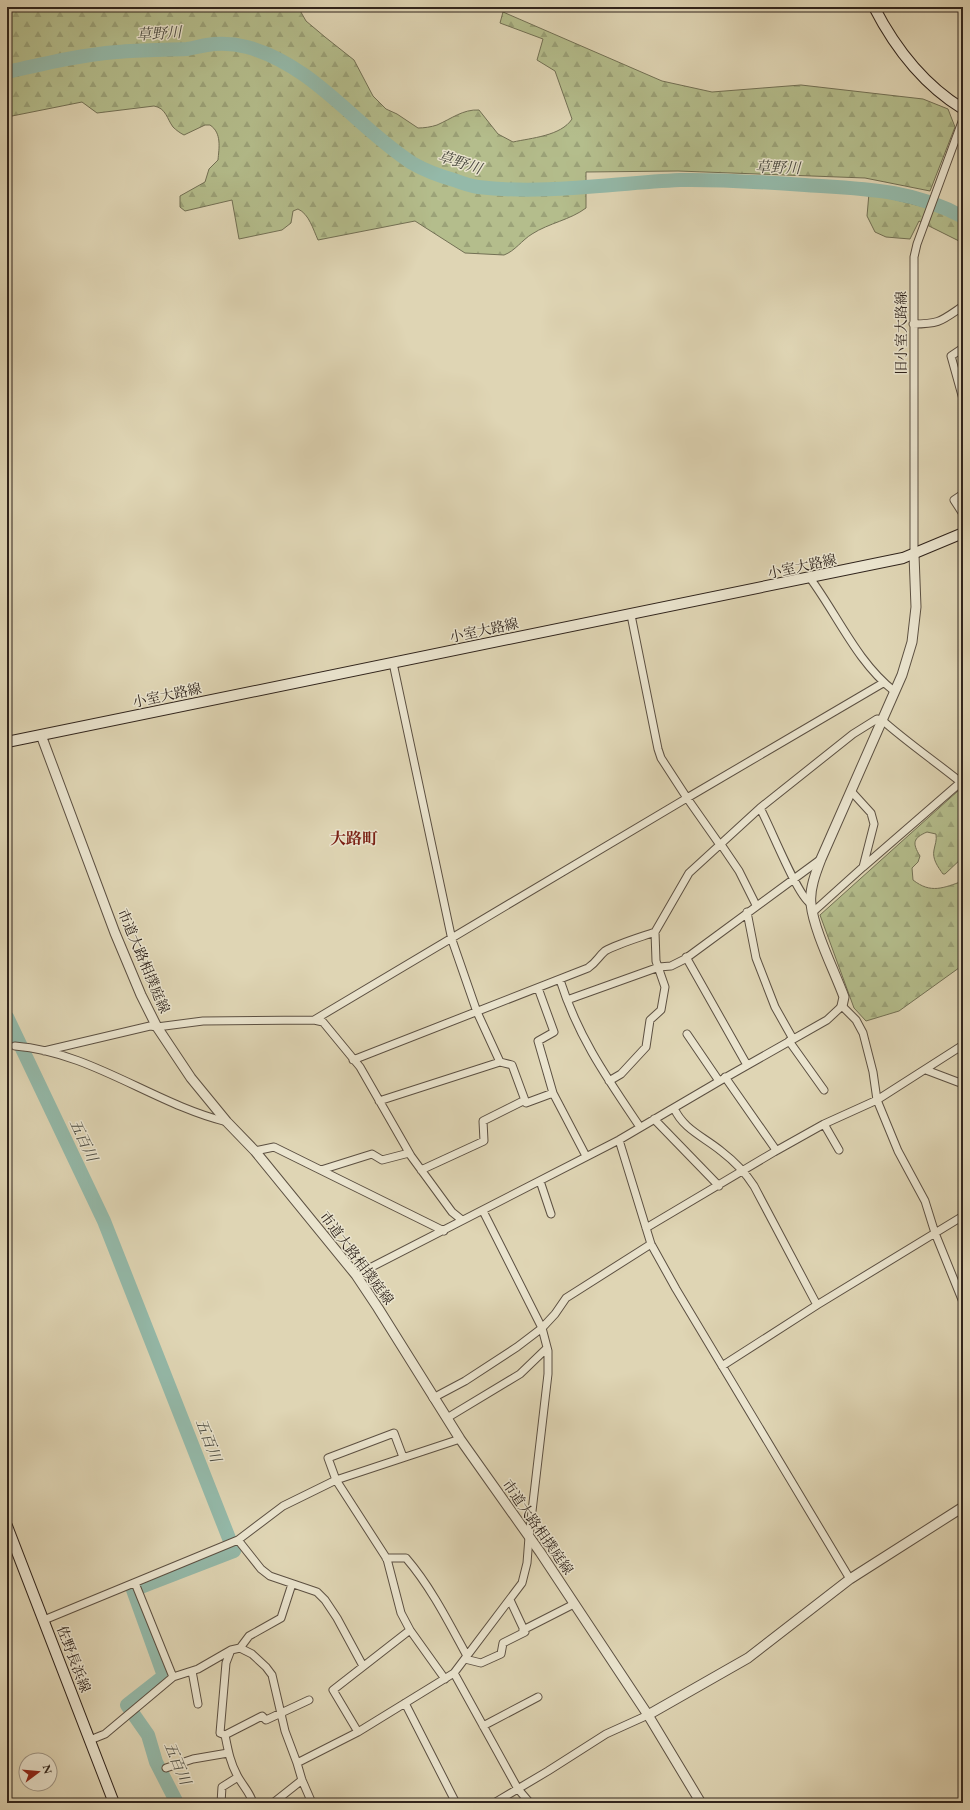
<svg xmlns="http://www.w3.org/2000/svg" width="970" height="1810" viewBox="0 0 970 1810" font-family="'EB Garamond','Noto Serif JP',serif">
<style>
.forest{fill:url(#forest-firs);stroke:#727054}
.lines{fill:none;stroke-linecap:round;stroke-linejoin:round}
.river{stroke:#94b9a9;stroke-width:14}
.minor-casing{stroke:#5c5042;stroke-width:9}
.tertiary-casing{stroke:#5c5042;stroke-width:11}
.secondary-casing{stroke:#30241c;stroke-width:12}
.minor{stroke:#eae4ce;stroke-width:7}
.tertiary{stroke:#eae4ce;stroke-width:9}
.secondary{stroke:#eae4ce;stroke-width:10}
.labels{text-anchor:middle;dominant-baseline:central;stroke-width:3;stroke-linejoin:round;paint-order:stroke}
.street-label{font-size:14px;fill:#30241c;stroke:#eae4ce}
.water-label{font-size:15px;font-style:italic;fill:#49493f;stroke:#eae4ce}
.quarter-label{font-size:16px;font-weight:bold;fill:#7a1f14;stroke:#eae4ce}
</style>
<defs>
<pattern id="forest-firs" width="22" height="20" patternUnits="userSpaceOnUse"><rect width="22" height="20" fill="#b4bd8c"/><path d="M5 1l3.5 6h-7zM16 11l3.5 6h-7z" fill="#9ba278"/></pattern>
</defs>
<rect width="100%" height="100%" fill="#dfd5b4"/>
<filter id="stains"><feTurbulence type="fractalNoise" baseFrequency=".005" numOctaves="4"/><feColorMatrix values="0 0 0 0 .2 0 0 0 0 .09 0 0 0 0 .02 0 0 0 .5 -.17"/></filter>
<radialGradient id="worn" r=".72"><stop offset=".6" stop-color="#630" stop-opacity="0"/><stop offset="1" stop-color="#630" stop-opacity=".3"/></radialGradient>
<!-- forest -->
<path class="forest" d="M7,7H298L306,21L325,37L354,60L373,96L386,109L397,114L418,128C424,128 431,127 437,125C451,119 463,109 479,110L498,134L513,142C531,138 561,136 572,119L555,71L537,60L543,39L500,23L503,12L662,81L712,92L801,85L923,99L948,109L955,127L930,191L865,178L678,171L586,172V208C570,220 549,223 532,234C522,240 515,251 504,255L465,253L415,221L318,240C313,229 309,214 298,209L293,211L291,223L282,230L239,239L232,200L185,211L180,207V196L205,182L209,169L218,160C219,148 222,133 210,125H205L184,135C180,133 176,130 173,127C167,119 166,108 154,106L97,113L82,102L7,117Z
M869,193L944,212L963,223V243L919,221L910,239L886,237L875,232L867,216Z
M959,790L963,793V857L945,874H943C938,867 932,859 934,850C935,844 937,841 936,834L927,832C913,838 912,843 920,856L918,862L912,868L913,880C931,894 943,888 963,881V965L899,1011L866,1021L854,1008L820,915Z"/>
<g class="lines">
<!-- river -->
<path class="river" d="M7,72C43,64 80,55 117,52C140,50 164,50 187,49C194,48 200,46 207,45C220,43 235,44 247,47C314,65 356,127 412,163C424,170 440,176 454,180C462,183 470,186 478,187C545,195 613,183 680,180C727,179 774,183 821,186C872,189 918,192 963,217
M7,1017L104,1221L234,1551L133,1590L164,1676L127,1705L148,1735L156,1762L177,1803"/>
<defs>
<path id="minor" d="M913,324C940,324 941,321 963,306
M963,348L951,356L963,399
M963,494L954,500L963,514
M914,555V257L917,244L963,119
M810,578C838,616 857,662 894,691
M631,615L658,749L661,758L687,798L883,683
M393,663L452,940L477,1012L500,1062
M760,808C770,826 797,895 810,903
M720,843L739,871L756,905
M863,867L961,782
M747,912L756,958L775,1007L793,1039
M813,912L863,867L874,824L871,813L851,791
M686,957L747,1065
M560,980C578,1037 607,1078 640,1127
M538,988L554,1032L538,1041L553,1093
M567,1000L659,967L671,966L685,959L821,859
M314,1020L687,798L720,845
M687,1034L719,1081
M789,1041L824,1090
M15,1046C91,1052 154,1104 227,1122
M44,1051L150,1026L157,1027L203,1021L314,1020L323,1022L360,1067L411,1156L452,1212L462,1220
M353,1060L588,968C597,962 598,957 605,951C617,944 641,937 655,932
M926,1070L963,1084
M725,1077L776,1150
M609,1081L621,1074L646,1047L650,1020L661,1010L665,987L656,961L655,932L689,873L760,808L853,734L877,719L882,720C908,743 936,762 963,784
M379,1101L500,1062L512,1065L526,1103L553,1093L586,1156
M674,1108C683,1129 704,1137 721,1151C734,1161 745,1172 754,1186L817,1305
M654,1119L719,1186
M824,1124L839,1150
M619,1140L651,1244L676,1289L850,1579
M255,1151L274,1147L444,1231
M321,1170L372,1154L382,1160L409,1153
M421,1170L484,1141L483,1121L525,1100
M540,1181L551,1214
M646,1228L774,1152L824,1124L877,1100L963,1045
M356,1275L619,1140L723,1079L827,1020L842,1006L856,1020L863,1033L873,1072L877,1100L898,1151L925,1201L935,1233L963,1302
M722,1366L817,1305L963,1216
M433,1398L465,1381L517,1347L542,1328L555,1314L566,1298L651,1244
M447,1418L520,1374L547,1348
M403,1457L394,1433L328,1458L336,1480L387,1559L401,1613L410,1630L445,1679
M238,1540L261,1569L270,1576L317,1592L325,1600L337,1618L363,1666
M386,1558H406C431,1587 449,1623 467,1656
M135,1583L173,1677
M44,1620L238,1540L283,1506L336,1480L460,1439
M523,1630L574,1604
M240,1648L249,1636L281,1618L292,1584
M231,1650L226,1663L220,1733L225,1735C228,1750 230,1762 237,1775C242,1785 250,1792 253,1803
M465,1659L481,1663L501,1654L503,1643L525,1632L510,1600
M192,1671L198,1704
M454,1673L518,1789L530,1803
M405,1703L456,1803
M483,1726L538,1697
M358,1732L333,1690L410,1630
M225,1735L262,1716L266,1720L309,1700
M90,1740L105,1734L173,1677L198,1669L231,1650L240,1648L252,1654L266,1667L272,1675L285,1731L297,1763
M166,1768L193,1759L228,1753
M221,1803L222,1787L238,1777
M273,1803L302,1780
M312,1803L302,1780L297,1763L358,1732L454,1673L522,1583L527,1563L529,1537L548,1374V1351L542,1328L483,1211
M494,1803L548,1771L606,1734L648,1715"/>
<path id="tertiary" d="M41,735L115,933L141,995L157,1027L191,1078L227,1122L255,1151L356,1275L378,1308L460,1439L540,1552L648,1715L701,1803
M842,1006L844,997C834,970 814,931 811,904C809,890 816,872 821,859L902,675L912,642L916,607L914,555
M648,1715L748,1658L850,1579L963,1507"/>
<path id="secondary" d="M874,7C895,48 924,85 963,109
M7,742L903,558L963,533
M7,1526L114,1803"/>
</defs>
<!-- minor casing -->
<use href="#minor" class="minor-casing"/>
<!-- tertiary casing -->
<use href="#tertiary" class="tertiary-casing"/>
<!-- secondary casing -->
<use href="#secondary" class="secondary-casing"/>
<!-- minor -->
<use href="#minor" class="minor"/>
<!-- tertiary -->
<use href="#tertiary" class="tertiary"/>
<!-- secondary -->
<use href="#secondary" class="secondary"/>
</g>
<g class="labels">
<!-- street labels -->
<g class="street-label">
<text transform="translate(901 333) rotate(-90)">旧小室大路線</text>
<text transform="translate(802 566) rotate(-12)">小室大路線</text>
<text transform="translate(484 630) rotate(-12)">小室大路線</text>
<text transform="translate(167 695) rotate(-12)">小室大路線</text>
<text transform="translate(144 961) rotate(67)">市道大路相撲庭線</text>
<text transform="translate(357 1258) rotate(53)">市道大路相撲庭線</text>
<text transform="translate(538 1527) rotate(55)">市道大路相撲庭線</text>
<text transform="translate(74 1659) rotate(69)">佐野長浜線</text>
</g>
<!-- water labels -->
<g class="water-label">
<text transform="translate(159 33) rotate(-3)">草野川</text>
<text transform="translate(460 162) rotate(18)">草野川</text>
<text transform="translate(778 167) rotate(2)">草野川</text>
<text transform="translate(84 1140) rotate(65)">五百川</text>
<text transform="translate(209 1440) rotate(69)">五百川</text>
<text transform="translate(178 1763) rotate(67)">五百川</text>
</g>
<!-- quarter labels -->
<g class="quarter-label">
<text x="354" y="838">大路町</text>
</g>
</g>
<!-- margin -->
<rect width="970" height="1810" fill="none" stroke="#dfd5b4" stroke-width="24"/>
<rect x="8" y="8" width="954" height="1794" fill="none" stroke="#30241c" stroke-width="2"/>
<rect x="12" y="12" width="946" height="1786" fill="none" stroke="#30241c"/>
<!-- north arrow -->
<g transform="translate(38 1772) rotate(74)"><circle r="19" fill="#eae4ce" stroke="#a09787"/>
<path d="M0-3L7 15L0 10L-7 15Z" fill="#8f2418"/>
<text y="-6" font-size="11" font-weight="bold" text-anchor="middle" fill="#30241c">N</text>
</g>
<rect width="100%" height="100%" filter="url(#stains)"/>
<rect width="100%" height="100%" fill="url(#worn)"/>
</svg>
